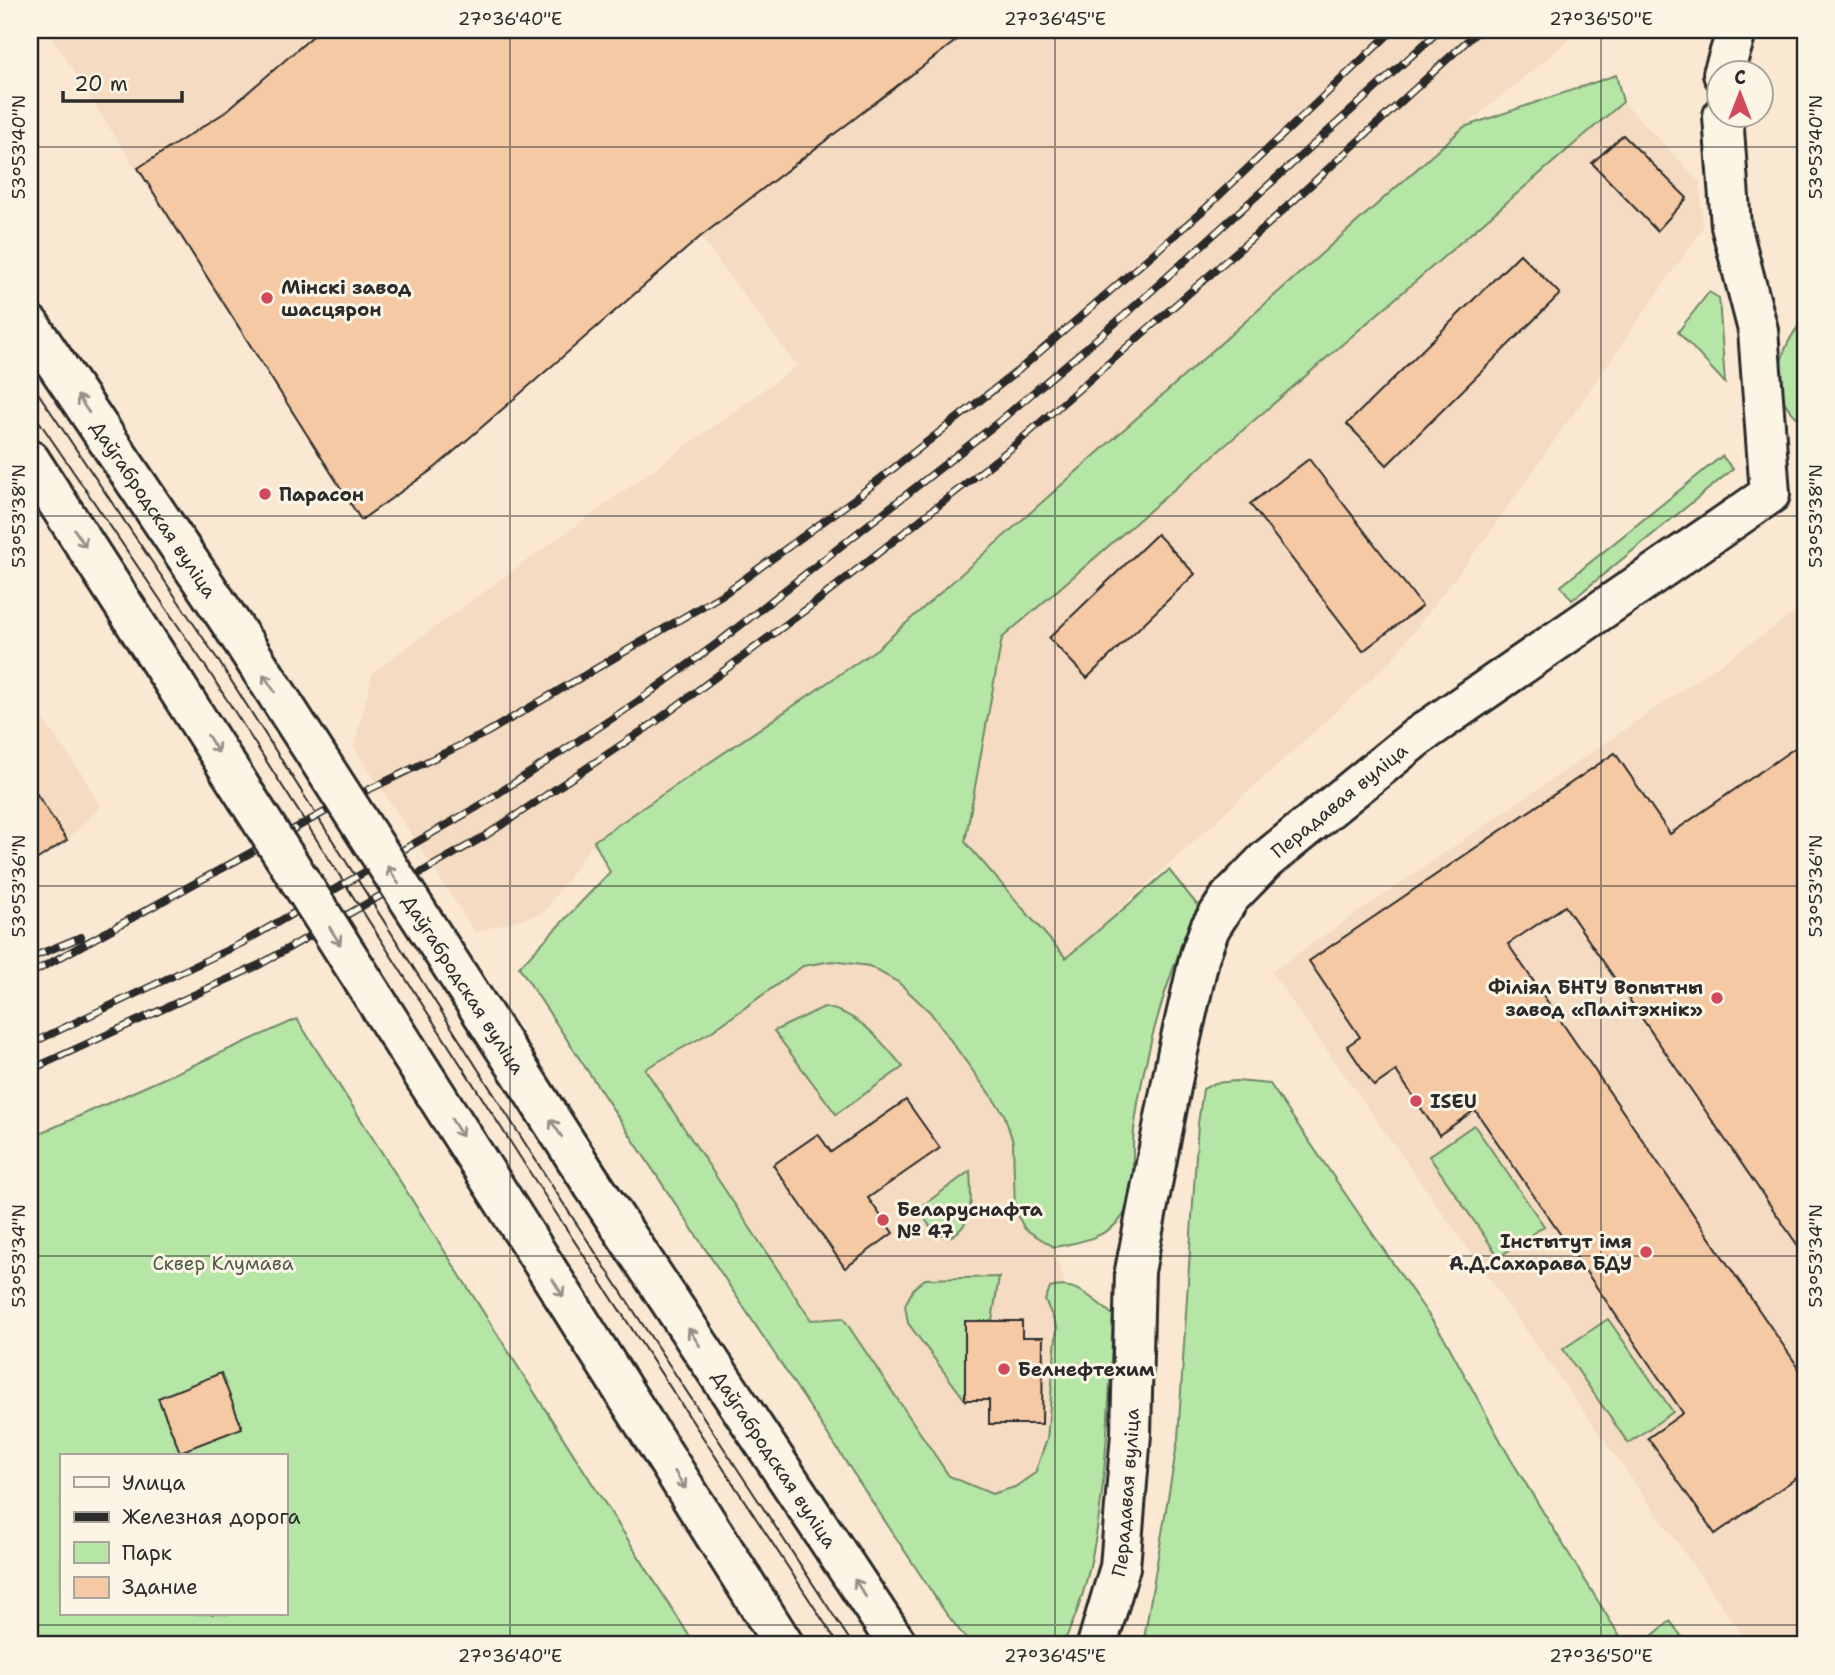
<svg xmlns="http://www.w3.org/2000/svg" width="1835" height="1675" viewBox="0 0 1835 1675" font-family="'Shantell Sans',sans-serif">
<style>
.built{fill:#f4dbc1}
.green{fill:#b5e6a6;stroke:#708868;stroke-width:2;fill-rule:evenodd}
.building{fill:#f5c9a4;stroke:#2b2b2b;stroke-width:2}
.lines{fill:none;stroke-linecap:round;stroke-linejoin:round}
.street-casing{stroke:#2b2b2b;stroke-width:44}
.primary-casing{stroke:#2b2b2b;stroke-width:44}
.street{stroke:#fcf5e5;stroke-width:38}
.primary{stroke:#fcf5e5;stroke-width:38}
.tram{stroke:#2b2b2b;stroke-width:2}
.rail-casing{stroke:#2b2b2b;stroke-width:8}
.rail{stroke:#fcf5e5;stroke-width:5;stroke-dasharray:16;stroke-linecap:butt}
.primary-bridge-casing{stroke:#2b2b2b;stroke-width:44;stroke-linecap:butt}
.primary-bridge{stroke:#fcf5e5;stroke-width:38}
.oneway{stroke:#949088}
.ticks{fill:none;stroke:#2b2b2b;stroke-width:2;stroke-opacity:0.45}
.poi-dot{fill:#d1495b;stroke:#fcf5e5;stroke-width:2.5}
.labels{text-anchor:middle;dominant-baseline:central;stroke-width:6;stroke-linejoin:round;paint-order:stroke}
.poi-label{font-size:19px;font-weight:bold;fill:#2b2b2b;stroke:#fcf5e5;text-anchor:start}
.street-label{font-size:19px;fill:#2b2b2b;stroke:#fcf5e5}
.park-label{font-size:19px;fill:#4e5a4a;stroke:#fcf5e5}
.neatline{fill:none;stroke:#2b2b2b;stroke-width:2.5}
.ticks-label{font-size:18px;text-anchor:middle;fill:#2b2b2b}
</style>
<rect width="100%" height="100%" fill="#fae8d2"/>
<filter id="ink" filterUnits="userSpaceOnUse"><feTurbulence type="fractalNoise" baseFrequency=".0143" numOctaves="2"/><feDisplacementMap in="SourceGraphic" scale="14" xChannelSelector="R" yChannelSelector="G"/><feConvolveMatrix kernelMatrix="1 2 1 2 8 2 1 2 1" color-interpolation-filters="sRGB"/></filter>
<g filter="url(#ink)">
<!-- built -->
<path class="built" d="M47,30H1581L1464,127L877,649L595,841L543,913L475,932L354,747L373,672L797,366L700,237L463,443L436,448L440,464L361,520Z
M1623,102L1700,182L1703,228L1486,538L1389,663L1066,958L965,842L1002,637Z
M1805,606V1645H1750L1271,972Z
M30,701L82,774L100,807L67,840L30,865Z
M832,961L869,966L898,982L930,1012L1004,1114L1013,1142L1015,1211L1026,1229L1054,1247L1064,1284L1050,1288L1051,1307L1057,1327L1047,1439L1035,1474L1015,1487L992,1494L948,1476L843,1318L811,1320L644,1069L711,1032L803,966Z"/>
<!-- green -->
<path class="green" d="M1616,75L1623,102L1002,638L965,842L1066,958L1169,870L1198,906C1166,979 1144,1051 1134,1130C1130,1160 1140,1199 1118,1222C1102,1239 1075,1243 1054,1247L1025,1229L1015,1211L1013,1142L1004,1114L930,1012L898,982L869,966L832,961L803,966L711,1032L645,1069L811,1320L843,1318L949,1476L992,1494L1015,1487L1035,1473L1047,1439L1057,1327L1045,1300L1050,1288C1076,1280 1094,1300 1113,1315C1108,1410 1108,1562 1062,1645H971L945,1612L519,967L610,872L594,841L877,649L1464,127Z
M1709,292L1719,298L1725,383L1678,332Z
M1805,318V423C1764,397 1778,349 1805,318Z
M1722,456L1733,469L1572,600L1561,586Z
M824,1007C861,1014 880,1040 903,1067L836,1114L774,1031Z
M297,1019L695,1645H30V1138ZM61,1456H285V1614H61Z
M1236,1081L1270,1084L1289,1112L1445,1339L1510,1458L1625,1645H1143L1178,1439L1198,1124L1203,1089L1215,1083Z
M1474,1125L1544,1226L1499,1257L1429,1156Z
M970,1171C971,1198 976,1225 948,1238L932,1229L918,1209Z
M999,1277L992,1321L965,1322V1400L908,1323L905,1305L914,1288L925,1279Z
M1608,1319L1673,1412L1628,1443L1563,1349Z
M1670,1621L1688,1645H1641Z"/>
<!-- building -->
<path class="building" d="M320,30H970L700,237L436,467L361,520L138,168L224,113Z
M1623,135L1687,198L1657,231L1592,163Z
M1520,254L1560,294L1387,465L1347,424Z
M1309,459L1422,606L1363,651L1250,504Z
M1157,534L1195,574L1087,678L1049,638Z
M1805,741V1256L1565,906L1508,944L1805,1377V1472L1715,1534L1648,1438L1683,1413L1475,1110L1439,1135L1396,1071L1374,1086L1347,1046L1360,1037L1309,961L1615,753L1670,834Z
M30,784L67,840L30,864Z
M906,1100L940,1148L868,1198L893,1233L845,1268L773,1165L818,1134L831,1152Z
M965,1321H1022V1337H1043L1042,1424H989V1400H965Z
M221,1373L242,1428L180,1452L158,1398Z"/>
<g class="lines">
<defs>
<g id="street">
<path d="M1723,74L1737,30"/>
<path id="s1" d="M1097,1645L1120,1567L1131,1434L1135,1271L1178,1051L1200,955L1210,928L1230,897L1266,860L1417,737L1770,494L1758,330L1731,226L1723,116"/>
</g>
<g id="primary">
<path id="s2" d="M30,325L244,643"/>
<path d="M30,460L176,686"/>
<path id="s3" d="M593,1185L898,1645"/>
<path d="M522,1230L784,1645"/>
</g>
</defs>
<!-- street casing -->
<use href="#street" class="street-casing"/>
<!-- primary casing -->
<use href="#primary" class="primary-casing"/>
<!-- street -->
<use href="#street" class="street"/>
<!-- primary -->
<use href="#primary" class="primary"/>
<!-- tram -->
<path class="tram" d="M30,381L218,660L563,1203L853,1645
M30,408L206,667L554,1210L839,1645"/>
<defs>
<path id="rail" d="M30,958L81,937
M30,974L343,802L486,733L725,593L857,497L1020,369L1207,207L1393,30
M30,1044L240,944L479,806L637,702L719,642L996,424L1126,314L1440,30
M30,1070L259,965L485,836L654,723L816,602L1010,449L1266,226L1479,30"/>
</defs>
<!-- rail casing -->
<use href="#rail" class="rail-casing"/>
<!-- rail -->
<use href="#rail" class="rail"/>
<defs>
<g id="primary-bridge">
<path id="s4" d="M244,643L593,1185"/>
<path d="M176,686L522,1230"/>
</g>
</defs>
<!-- primary-bridge casing -->
<use href="#primary-bridge" class="primary-bridge-casing"/>
<!-- primary-bridge -->
<use href="#primary-bridge" class="primary-bridge"/>
</g>
<!-- one-way arrows -->
<defs><path id="oneway-shaft" d="M-6 0H5M1.5-3L5.5 0L1.5 3" fill="none" stroke-width="1.6" stroke-linecap="round" stroke-linejoin="round" transform="scale(1.75)"/></defs>
<g class="oneway">
<use href="#oneway-shaft" transform="translate(83 404) rotate(-124)"/>
<use href="#oneway-shaft" transform="translate(80 538) rotate(57)"/>
<use href="#oneway-shaft" transform="translate(269 683) rotate(-123)"/>
<use href="#oneway-shaft" transform="translate(213 744) rotate(58)"/>
<use href="#oneway-shaft" transform="translate(393 875) rotate(-123)"/>
<use href="#oneway-shaft" transform="translate(335 936) rotate(58)"/>
<use href="#oneway-shaft" transform="translate(457 1128) rotate(58)"/>
<use href="#oneway-shaft" transform="translate(556 1128) rotate(-123)"/>
<use href="#oneway-shaft" transform="translate(558 1288) rotate(58)"/>
<use href="#oneway-shaft" transform="translate(694 1337) rotate(-123)"/>
<use href="#oneway-shaft" transform="translate(680 1480) rotate(58)"/>
<use href="#oneway-shaft" transform="translate(860 1588) rotate(-123)"/>
</g>
</g>
<!-- ticks -->
<path class="ticks" d="M510,30V1645M1055,30V1645M1601,30V1645M30,147H1805M30,516H1805M30,886H1805M30,1256H1805M30,1625H1805"/>
<!-- markers -->
<g class="poi-dot">
<circle cx="267" cy="298" r="7"/>
<circle cx="265" cy="494" r="7"/>
<circle cx="1717" cy="998" r="7"/>
<circle cx="1416" cy="1101" r="7"/>
<circle cx="883" cy="1220" r="7"/>
<circle cx="1646" cy="1252" r="7"/>
<circle cx="1004" cy="1369" r="7"/>
</g>
<g class="labels">
<!-- poi labels -->
<g class="poi-label">
<text x="281" y="287">Мінскі завод<tspan x="281" dy="22">шасцярон</tspan></text>
<text x="279" y="494">Парасон</text>
<text x="1703" y="987" text-anchor="end">Філіял БНТУ Вопытны<tspan x="1703" dy="22">завод «Палітэхнік»</tspan></text>
<text x="1430" y="1101">ISEU</text>
<text x="897" y="1209">Беларуснафта<tspan x="897" dy="22">№ 47</tspan></text>
<text x="1632" y="1241" text-anchor="end">Інстытут імя<tspan x="1632" dy="22">А.Д.Сахарава БДУ</tspan></text>
<text x="1018" y="1369">Белнефтехим</text>
</g>
<!-- street labels -->
<g class="street-label">
<text stroke="none"><textPath href="#s2" startOffset="222">Даўгабродская вуліца</textPath></text>
<text stroke="none"><textPath href="#s1" startOffset="912">Перадавая вуліца</textPath></text>
<text stroke="none"><textPath href="#s4" startOffset="406">Даўгабродская вуліца</textPath></text>
<text stroke="none"><textPath href="#s3" startOffset="329">Даўгабродская вуліца</textPath></text>
<text stroke="none"><textPath href="#s1" startOffset="156">Перадавая вуліца</textPath></text>
</g>
<!-- park labels -->
<g class="park-label">
<text x="223" y="1263">Сквер Клумава</text>
</g>
</g>
<!-- margin -->
<rect width="1835" height="1675" fill="none" stroke="#fcf5e5" stroke-width="77"/>
<!-- legend -->
<rect x="60" y="1454" width="228" height="161" fill="#fcf5e5" stroke="#a8a49b" stroke-width="2"/>
<rect x="74" y="1477" width="35" height="10" fill="#fcf5e5" stroke="#a8a49b" stroke-width="2"/>
<text x="122" y="1490" font-size="21" fill="#2b2b2b">Улица</text>
<rect x="74" y="1512" width="35" height="10" fill="#2b2b2b" stroke="#a8a49b" stroke-width="2"/>
<text x="122" y="1524" font-size="21" fill="#2b2b2b">Железная дорога</text>
<rect x="74" y="1542" width="35" height="21" fill="#b5e6a6" stroke="#a8a49b" stroke-width="2"/>
<text x="122" y="1560" font-size="21" fill="#2b2b2b">Парк</text>
<rect x="74" y="1577" width="35" height="21" fill="#f5c9a4" stroke="#a8a49b" stroke-width="2"/>
<text x="122" y="1594" font-size="21" fill="#2b2b2b">Здание</text>
<!-- north arrow -->
<g transform="translate(1740 94)"><circle r="33" fill="#fcf5e5" stroke="#a8a49b" stroke-width="2"/>
<path d="M0-5L12 26L0 18L-12 26Z" fill="#d1495b"/>
<text y="-10" font-size="19" font-weight="bold" text-anchor="middle" fill="#2b2b2b">С</text>
</g>
<!-- scale -->
<path d="M63 91v10h119v-10" fill="none" stroke="#2b2b2b" stroke-width="3.5"/>
<text x="74" y="91" font-size="21" fill="#2b2b2b" stroke="#fcf5e5" stroke-width="5" paint-order="stroke">20 m</text>
<rect x="38" y="38" width="1759" height="1598" class="neatline"/>
<g class="ticks-label">
<text x="510" y="25">27°36'40"E</text>
<text x="1055" y="25">27°36'45"E</text>
<text x="1601" y="25">27°36'50"E</text>
<text transform="translate(19 147) rotate(-90)" y="6">53°53'40"N</text>
<text transform="translate(1816 147) rotate(-90)" y="6">53°53'40"N</text>
<text transform="translate(19 516) rotate(-90)" y="6">53°53'38"N</text>
<text transform="translate(1816 516) rotate(-90)" y="6">53°53'38"N</text>
<text transform="translate(19 886) rotate(-90)" y="6">53°53'36"N</text>
<text transform="translate(1816 886) rotate(-90)" y="6">53°53'36"N</text>
<text transform="translate(19 1256) rotate(-90)" y="6">53°53'34"N</text>
<text transform="translate(1816 1256) rotate(-90)" y="6">53°53'34"N</text>
<text x="510" y="1662">27°36'40"E</text>
<text x="1055" y="1662">27°36'45"E</text>
<text x="1601" y="1662">27°36'50"E</text>
</g>
</svg>
